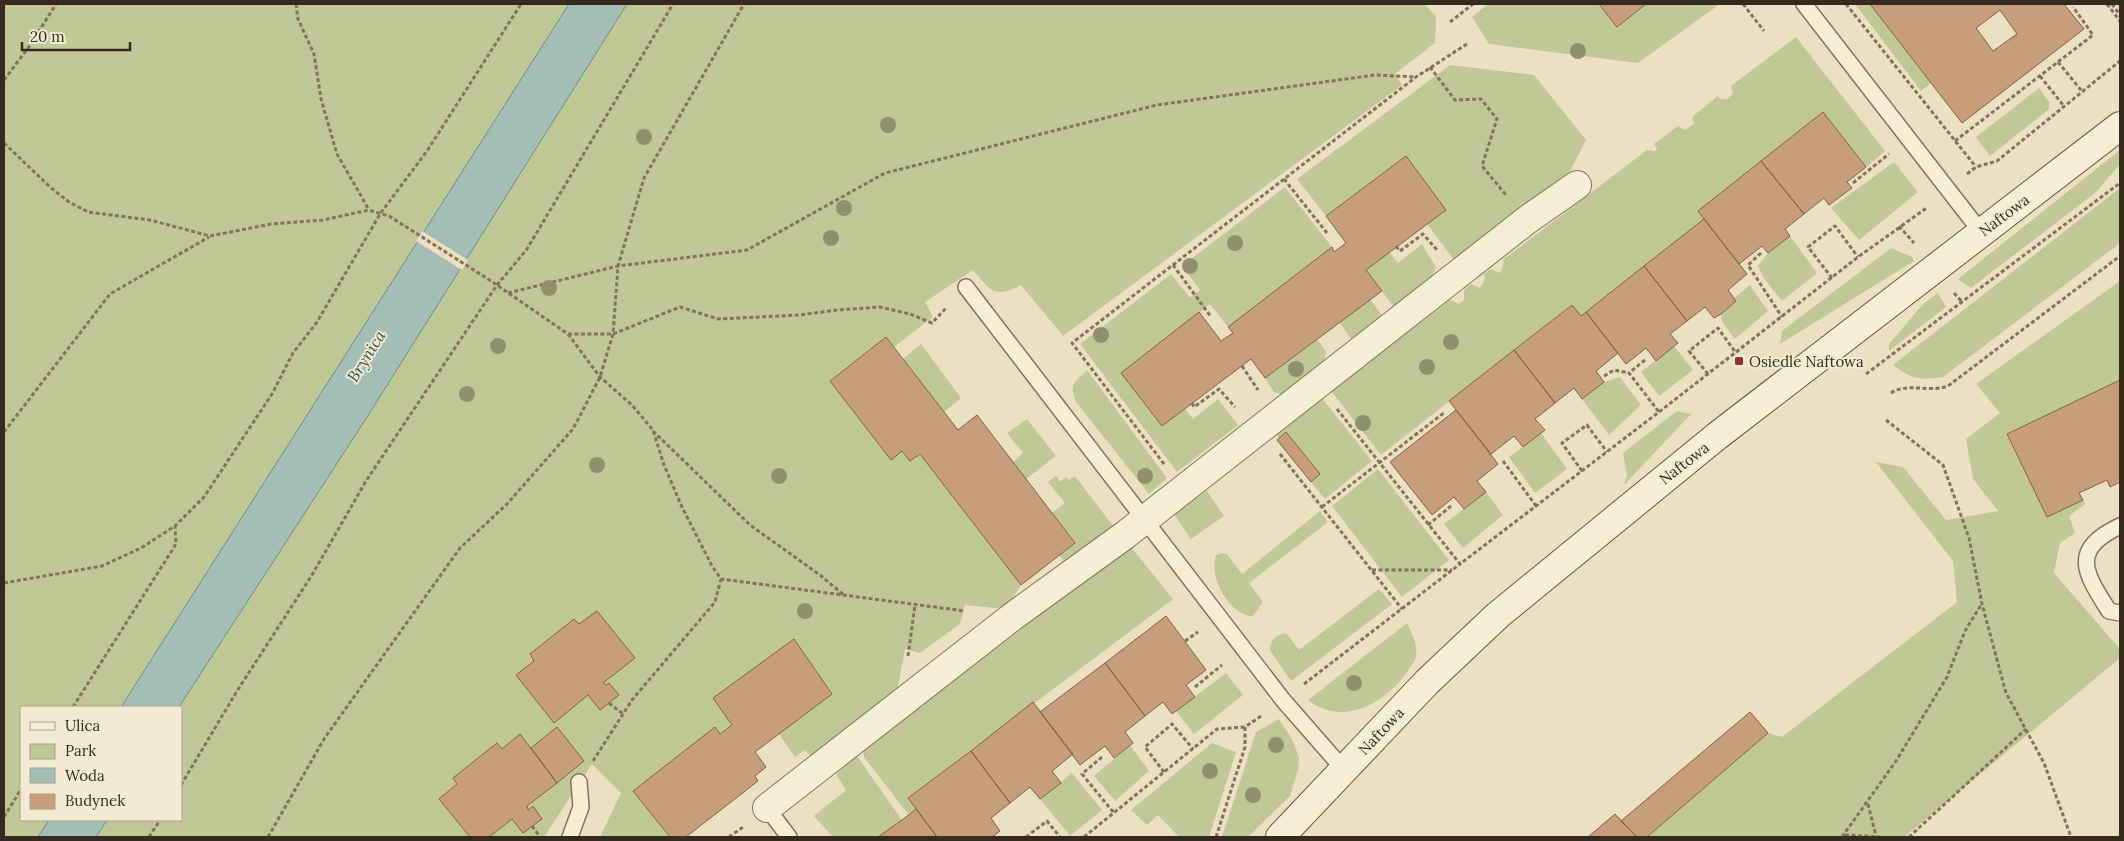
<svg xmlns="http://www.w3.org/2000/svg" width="2124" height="841" viewBox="0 0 2124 841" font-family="Lora,serif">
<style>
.green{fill:#c0c897}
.water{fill:#a4beb7;stroke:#6c8b85}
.pier{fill:#ebe1c2}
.building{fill:#c69e7b;stroke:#815e42;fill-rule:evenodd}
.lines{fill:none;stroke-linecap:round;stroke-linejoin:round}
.lane-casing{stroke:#83725b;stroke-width:18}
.street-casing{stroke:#83725b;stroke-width:30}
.secondary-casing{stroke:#65533e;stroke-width:30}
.path{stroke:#83725b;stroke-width:3;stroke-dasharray:4 2.5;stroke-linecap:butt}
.lane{stroke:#f6eed5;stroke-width:15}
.street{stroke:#f6eed5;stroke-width:28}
.secondary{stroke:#f6eed5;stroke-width:28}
.tree{fill:#8f916c}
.poi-dot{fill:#8e332f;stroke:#f3ebd1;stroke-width:2}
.labels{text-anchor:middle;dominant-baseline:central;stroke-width:4;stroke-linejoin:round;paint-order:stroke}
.street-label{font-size:15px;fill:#342a1e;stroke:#f3ebd1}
.poi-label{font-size:15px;fill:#342a1e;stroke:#f3ebd1;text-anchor:start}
.water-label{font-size:16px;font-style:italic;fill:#2e5352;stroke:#f3ebd1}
</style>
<rect width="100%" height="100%" fill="#ebe1c2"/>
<!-- green -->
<path class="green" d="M4,4H569L121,707H21V820H49L38,837H4Z
M627,4H1425L1436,17L1435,43L1395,74L1402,85L1063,336L1021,285C993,299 991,291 973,270L925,302L933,317L894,347L886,337L830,380L891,460L902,451L910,461L920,454L1021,585L1005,609L965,605L960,624L920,653L905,649L897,692L811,757L805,750L795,757L779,734L832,694L794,639L714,698L732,725L633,791L670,837H600L621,793L592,764L544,837H96L107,820H181V707H179L369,414Z
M1488,4H1599L1617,27L1646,4H1720L1638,63L1489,44L1472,17Z
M1855,4H1870L1931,83L1921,91Z
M1796,37L1885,151L1866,167L1823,112L1698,211L1704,219L1581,316L1571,305L1381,455L1331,391L1450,300L1459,304L1464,300V290L1471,284L1480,288L1485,279L1484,274L1491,269L1499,273L1502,270L1504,259L1647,150L1655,151L1657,148L1654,144L1678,126L1685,130L1694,124L1692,117L1718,96L1720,99H1728L1733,93L1731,86Z
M1450,65L1534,75L1586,140L1569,173L1455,261L1427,224L1406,156L1326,216L1297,179Z
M2039,88L2049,102V109L1990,156L1976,137Z
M2120,150V164L2095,193L1971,288L1958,279Z
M1894,162L1918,192L1859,240L1831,208Z
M1285,187L1332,247L1228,327L1210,304L1121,373L1162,426L1185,409L1193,419L1218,399L1238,425L1177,472L1080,344L1171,274L1190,298L1200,290L1182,266Z
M2120,188V243L2111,250L1943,377C1920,380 1912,380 1893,365Z
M1790,236L1817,273L1782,301L1763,277L1758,266L1768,253Z
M1422,244L1436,267L1432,278L1394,307L1366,270L1389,252L1398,263Z
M1891,248L1912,257L1914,261L1780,344L1782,331Z
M2120,281V380L2007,435L2047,517L2083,500L2085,504L2069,516L2075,533L2060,543L2054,573L2120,649V658L1904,837H1647L1768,733L1782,737L1957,602L1953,561L1876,462L1903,467L1946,520L1998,511L1973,479L1966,439L2000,413L1976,384Z
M1750,285L1768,311L1735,339L1722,322L1721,314L1736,301L1734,298Z
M1938,293L1946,307L1889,351V344L1923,304Z
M1370,299L1383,317L1352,340L1339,322Z
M1317,339L1326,352L1324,362L1281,394L1274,392L1265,378Z
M921,344L961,398L944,412L903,359Z
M1674,346L1693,370L1659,396L1641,372Z
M1087,370L1167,478L1149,494L1076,402C1069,384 1074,383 1087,370Z
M1620,377L1641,405L1609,435L1582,399L1604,382Z
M1322,398L1372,461L1325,499L1311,482L1320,474L1286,433L1279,438L1277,435Z
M1677,411L1691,414L1624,485L1627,475L1623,453Z
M1027,419L1056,456L1026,479L1013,462L1023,453L1007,433Z
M1541,433L1567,469L1535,493L1509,457Z
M1378,469L1449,560L1402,597L1332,506Z
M1056,476L1060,482L1066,477L1069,480L1075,476L1113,526L1065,563L1059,555L1075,543L1052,513L1065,503L1048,482Z
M1207,491L1224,516L1191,539L1174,514Z
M1486,492L1503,515L1463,548L1444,524Z
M1320,511L1328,522L1249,583L1263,602L1253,616C1229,615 1208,577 1216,555L1221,553L1227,554L1242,574Z
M1131,547L1173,599L908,798L916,809L908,814L864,757L863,748Z
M1379,589L1392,604L1291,681L1270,650C1271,639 1275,635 1286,633L1299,650Z
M1407,623C1411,633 1418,643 1416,656C1416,661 1410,667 1407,672C1385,704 1342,727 1308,700Z
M1226,673L1243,695L1194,734L1176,711Z
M1279,719L1292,739L1299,757L1298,770L1290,796L1248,837H1222L1256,732Z
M1212,743L1236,752L1209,837H1179L1158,815L1147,825L1131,810Z
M1130,745L1149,771L1115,801L1094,776Z
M857,756L902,820L878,837H833L814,816L846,790L836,774Z
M1072,773L1102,810L1070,836L1040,799Z"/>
<!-- water -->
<path class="water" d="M569,4H627L369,414L179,707H121Z
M49,820H107L96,837H38Z"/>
<!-- pier -->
<path class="pier" d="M422,231L468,260L462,270L416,241Z"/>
<!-- building -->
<path class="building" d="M1599,4H1646L1617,27Z
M1870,4H2064L2084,29L1962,123ZM2000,10L2017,34L1993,51L1976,28Z
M1823,112L1866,167L1847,182L1852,188L1829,205L1824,198L1804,214L1761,161Z
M1406,156L1446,210L1366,270L1382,291L1265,378L1251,359L1162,426L1121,373L1199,312L1221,341L1233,333L1228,327L1332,247L1334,252L1346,243L1326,216Z
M1761,161L1804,214L1785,229L1790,236L1768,253L1762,246L1739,264L1698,211Z
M1704,219L1747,274L1728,290L1736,301L1721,314L1714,318L1705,307L1687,321L1644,266Z
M1644,266L1687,321L1670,334L1678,343L1656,361L1646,348L1626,364L1586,312Z
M1572,305L1581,316L1586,312L1618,353L1596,371L1604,382L1582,399L1574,388L1555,403L1514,350Z
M886,337L958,430L977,415L1075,543L1021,585L920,454L910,461L902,451L891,460L830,381Z
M1514,350L1555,403L1535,419L1545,430L1523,447L1514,436L1491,454L1449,401Z
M2120,380V482L2110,487L2107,480L2079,493L2083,500L2047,517L2007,434Z
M1456,410L1498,464L1477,481L1486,492L1464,509L1454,497L1432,515L1390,462Z
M1286,432L1320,474L1311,482L1277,440Z
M597,611L635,658L603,683L606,685L609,683L619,695L600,710L588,695L554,723L516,675L534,661L530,654L574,619L579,624Z
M1166,616L1206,670L1186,685L1195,697L1172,714L1163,702L1145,716L1105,663Z
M794,639L832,694L755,752L766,767L755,776L758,781L686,837H670L633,791L715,727L720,734L732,725L713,698Z
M1105,663L1145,716L1125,732L1133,743L1114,758L1105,746L1080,765L1040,712Z
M1033,702L1073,754L1052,771L1061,783L1040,799L1030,787L1010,803L971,751Z
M1750,712L1768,733L1647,837H1637L1621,821Z
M557,727L584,761L557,783L531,748Z
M520,734L557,783L527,806L528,810L533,806L542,819L523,833L512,819L489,837H470L439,799L457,784L453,778L497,743L502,749Z
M971,751L1010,803L991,818L1000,831L992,837H937L908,798Z
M916,809L937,837H878L902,820Z
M1615,814L1637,837H1588Z"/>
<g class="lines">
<defs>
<path id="lane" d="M1804,4L1981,232
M966,287L1283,700L1345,771
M2120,526C2069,550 2085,573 2109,611L2120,613
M767,808L789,837
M570,837L581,807L579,782"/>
<path id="street" d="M767,808L1012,617L1125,535L1527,220L1577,185"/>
<path id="secondary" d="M1280,837L1427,682L1498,615L1717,436L2120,126"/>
</defs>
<!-- lane casing -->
<use href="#lane" class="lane-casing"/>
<!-- street casing -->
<use href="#street" class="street-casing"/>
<!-- secondary casing -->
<use href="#secondary" class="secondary-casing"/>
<!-- path -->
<path class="path" d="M296,4L298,19L314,54L321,99L337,154L369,210
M1743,4L1764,31
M1846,4L1976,167
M2107,4L2120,21
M2112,4L2120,15
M1450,22L1473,4
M2058,62L2081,90
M1430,67L1455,100L1481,99L1497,119L1482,166L1506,195
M2040,76L2063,105
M4,80L31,44L56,4
M1955,141L2093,35L2073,7
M4,143L50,187L69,202L88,212L150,220L210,236L271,224L323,220L369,210L389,216L488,279L568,334H613L680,307L718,319L799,315L837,310L880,307L910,314L932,323L947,307
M1967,174L1976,167L1997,161L2120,61
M1284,179L1327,233
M1853,183L1889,154
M1899,226L1914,243
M1396,246L1400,251L1423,234L1437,250
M1761,253L1748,265L1782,317
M1173,265L1211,317
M1832,278L1808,247L1835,226L1858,257
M508,293L618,266L747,250L885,173L1157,105L1375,75L1416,77
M1954,293L1962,302
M568,334L600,377L632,405L653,430L664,465L682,507L712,566L721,579L965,611
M1645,360L1629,373L1659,412
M1242,366L1258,390
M1708,374L1689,351L1718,328L1736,353
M1866,374L2120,183
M1604,376L1614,370L1629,373
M1891,393C1907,382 1928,393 1948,386L2120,256
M1192,403L1194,407L1219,389L1235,407
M1337,409L1460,564L1659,412L1858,257L1928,207
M1886,420L1943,465L1969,538L1982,604L2006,693L2044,763L2071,837
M653,431L750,525L820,575L845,596
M4,432L110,294L209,237
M1280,454L1402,609
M1503,461L1536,506
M1164,464L1072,343L1416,77L1467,44
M1582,471L1562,443L1587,425L1607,452
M1322,507L1445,412
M1428,525L1451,506
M1372,570H1452
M4,583L102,566L141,548L175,526L204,497L272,394L293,353L317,322L380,214L427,151L521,4
M1185,641L1198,632
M908,656L915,605
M1304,684L1460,564
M1195,687L1222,665
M609,703L623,714
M73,707L176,544L175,526
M1102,757L1082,774L1114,813
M593,761L632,700L715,602L721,579
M1164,772L1145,747L1172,724L1193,749
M181,785L237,691L312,575L366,481L497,285L527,249L673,4
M1868,804L1876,836
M4,817L21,789
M532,826L540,837
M1845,835L1880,837
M149,837L160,820
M268,837L324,739L460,548L507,504L573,429L600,377L613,334L618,266L644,178L744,4
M729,837L743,827
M1026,837L1047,821L1060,837
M1084,837L1217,729L1245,727
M1216,837L1245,747V727L1261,716
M1842,837L1896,761L1947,677L1965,631L1981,605
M1909,837L2026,729"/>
<!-- lane -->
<use href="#lane" class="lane"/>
<!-- street -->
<use href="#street" class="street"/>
<!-- secondary -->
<use href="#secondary" class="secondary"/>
</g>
<!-- trees -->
<g class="tree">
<circle cx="1578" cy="51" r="8"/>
<circle cx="888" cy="125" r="8"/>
<circle cx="644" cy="137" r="8"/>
<circle cx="844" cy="208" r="8"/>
<circle cx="831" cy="238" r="8"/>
<circle cx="1235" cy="243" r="8"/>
<circle cx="1190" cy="266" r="8"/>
<circle cx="549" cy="288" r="8"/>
<circle cx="1101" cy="335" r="8"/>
<circle cx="1451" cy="342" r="8"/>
<circle cx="498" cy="346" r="8"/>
<circle cx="1427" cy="367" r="8"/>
<circle cx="1296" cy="369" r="8"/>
<circle cx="467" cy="394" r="8"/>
<circle cx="1363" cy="423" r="8"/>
<circle cx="597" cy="465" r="8"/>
<circle cx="779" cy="476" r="8"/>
<circle cx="1145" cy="476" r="8"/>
<circle cx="805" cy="611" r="8"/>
<circle cx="1354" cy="683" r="8"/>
<circle cx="1276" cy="745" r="8"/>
<circle cx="1210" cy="771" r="8"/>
<circle cx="1253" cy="795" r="8"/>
</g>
<!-- markers -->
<rect class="poi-dot" x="1734" y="356" width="10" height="10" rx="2.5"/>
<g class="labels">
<!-- street labels -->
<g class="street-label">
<text transform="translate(2004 215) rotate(-37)">Naftowa</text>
<text transform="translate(1684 463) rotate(-38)">Naftowa</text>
<text transform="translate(1381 731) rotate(-47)">Naftowa</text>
</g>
<!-- poi labels -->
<g class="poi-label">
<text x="1749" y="361">Osiedle Naftowa</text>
</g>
<!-- water labels -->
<g class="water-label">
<text transform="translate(366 356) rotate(-58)">Brynica</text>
</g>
</g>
<!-- border -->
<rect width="2124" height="841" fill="none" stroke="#342a1e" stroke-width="10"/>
<!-- legend -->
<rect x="20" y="706" width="162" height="115" fill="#f3ebd1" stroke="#a79e89"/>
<rect x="30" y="722" width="25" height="8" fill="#f6eed5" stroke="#a79e89"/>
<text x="65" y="731" font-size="15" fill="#342a1e">Ulica</text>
<rect x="30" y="744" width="25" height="15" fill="#c0c897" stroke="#a79e89"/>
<text x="65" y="756" font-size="15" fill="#342a1e">Park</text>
<rect x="30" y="768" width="25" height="15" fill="#a4beb7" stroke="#a79e89"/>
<text x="65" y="781" font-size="15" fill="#342a1e">Woda</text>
<rect x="30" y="794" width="25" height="15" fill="#c69e7b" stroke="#a79e89"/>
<text x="65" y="806" font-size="15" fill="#342a1e">Budynek</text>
<!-- scale -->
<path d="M22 42v8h108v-8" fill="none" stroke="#342a1e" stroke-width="2.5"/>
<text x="30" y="42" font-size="15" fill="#342a1e" stroke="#f3ebd1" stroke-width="4" paint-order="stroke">20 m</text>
</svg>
